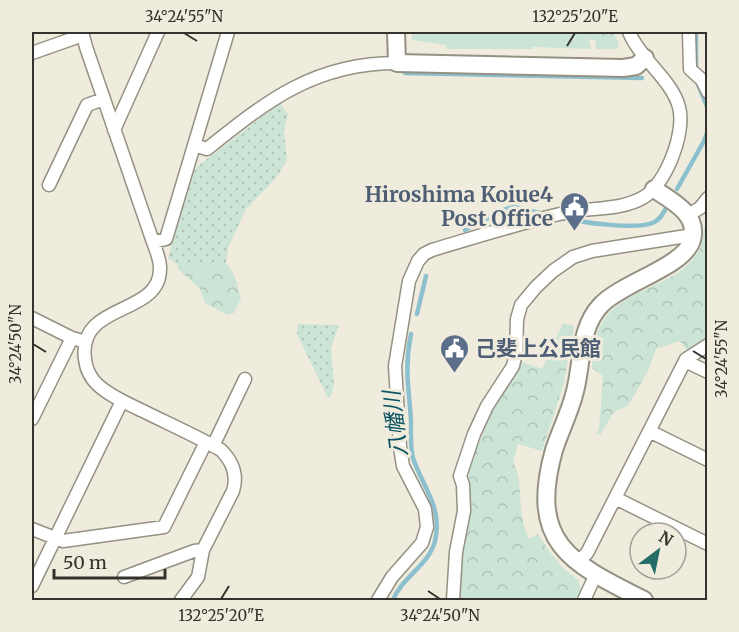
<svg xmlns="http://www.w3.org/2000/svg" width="739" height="632" viewBox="0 0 739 632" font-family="Merriweather,'Noto Sans JP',serif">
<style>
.grass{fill:url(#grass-dots)}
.forest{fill:url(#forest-crowns)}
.park{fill:#cbe4d5}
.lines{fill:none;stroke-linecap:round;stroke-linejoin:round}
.stream{stroke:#8dc0ce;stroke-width:4.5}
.street-casing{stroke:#949183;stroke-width:15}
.secondary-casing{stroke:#949183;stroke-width:20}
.street{stroke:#fff;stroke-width:12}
.secondary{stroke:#fff;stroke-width:16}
.ticks{fill:none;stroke:#33322c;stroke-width:2}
.labels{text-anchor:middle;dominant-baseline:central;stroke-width:6;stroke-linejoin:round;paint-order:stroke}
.service-label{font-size:21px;font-weight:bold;fill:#4e5e75;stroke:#f0ecdd;text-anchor:end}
.water-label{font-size:22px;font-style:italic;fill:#095362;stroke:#f0ecdd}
.neatline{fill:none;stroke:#33322c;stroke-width:2}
.ticks-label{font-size:15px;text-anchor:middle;fill:#33322c}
</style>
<defs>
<pattern id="grass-dots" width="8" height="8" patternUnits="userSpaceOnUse" patternTransform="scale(1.5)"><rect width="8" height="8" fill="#cbe4d5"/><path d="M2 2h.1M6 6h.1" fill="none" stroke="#afc4b7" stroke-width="1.8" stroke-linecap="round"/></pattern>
<pattern id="forest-crowns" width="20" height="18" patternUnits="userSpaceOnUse" patternTransform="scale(1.5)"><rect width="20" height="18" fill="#cbe4d5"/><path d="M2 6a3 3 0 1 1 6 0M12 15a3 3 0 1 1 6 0" fill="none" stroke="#afc4b7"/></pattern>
</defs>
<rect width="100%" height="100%" fill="#f0ecdd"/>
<!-- grass -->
<path class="grass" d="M280,103L288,114L284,131L287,160L277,177L246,209L228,248L226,263H223L215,268L204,266L198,267L183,262L178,265L168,258L194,172L198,166Z
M298,324L339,325L331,348L334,384L331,396L328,398L297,334Z"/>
<!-- forest -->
<path class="forest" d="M588,32H613L619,44L617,49H597L595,40H590Z
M707,226V337L687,350L680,341L656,349L648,371L628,406L614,412L600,435L596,433L599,429L603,376L592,368C592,353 594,337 602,323C626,280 703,288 704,227Z
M183,262L198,267L207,265L215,268L223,262C235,268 237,286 241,298L234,313L227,315L205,303L200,289L177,268L178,265Z
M563,323L574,326L564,383L542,451L518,444L513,462C522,477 519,499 522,515C523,524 526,532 529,539L538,534L550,552L562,567L578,580L581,590L575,600H457L460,563L468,519L469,468L495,403L522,362L542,369Z"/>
<!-- park -->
<path class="park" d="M411,32H588L591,49L533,47L532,49H447L446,45L412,40Z"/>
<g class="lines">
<!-- stream -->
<path class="stream" d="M696,32V71
M405,73L642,78
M697,82L708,109
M677,189L704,141L708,130
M561,218C580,222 635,230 652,223C659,221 662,215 665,210
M465,230L506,209L514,207L544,214
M417,314L426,276
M393,600C402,577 429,565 435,541C443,507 423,488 413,458C410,447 411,433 411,421C409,389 404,367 411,334"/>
<defs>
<path id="street" d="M82,32L86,47L153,242C156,250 160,259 160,268C161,317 77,301 85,359C86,369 91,379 99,386C112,397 128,404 143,411C169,424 196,436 221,450C233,462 238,475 233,491L203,550L198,577L181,600
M689,32L690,69L702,80L708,92
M32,53L83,35
M114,130L158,32
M194,145L207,149C268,100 315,63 397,63
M49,185L87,105L104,99
M688,215L700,208L708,198
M153,242L166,239L228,32
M32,318L72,338L79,340
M685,361L708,372
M32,419L72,338
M649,431L708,460
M213,446L245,379
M615,498L708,544
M32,529L63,541L164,527L206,442
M577,563L587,553L686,359L708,345
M124,577L194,551L203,550
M32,586L122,401
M378,600L392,577L422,543L427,527L425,509L403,466L400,447L395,366L409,281L418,261L424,254L432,250C476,237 520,223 564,213C590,207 621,211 644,197C666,184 686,132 679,107C672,80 640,59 629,32
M453,600L456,552L464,511L463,485L460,476L474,434L487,406L513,366L516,353L517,319L521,305L536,287L553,271L573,257L592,251L693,235
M584,600L595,576"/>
<path id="secondary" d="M396,32L397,63L623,68L636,66L645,58
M644,600C570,563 528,543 554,450C560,431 569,414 574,395C583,365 578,329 601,305C623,282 684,267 692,240C699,214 672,201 654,189"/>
</defs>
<!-- street casing -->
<use href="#street" class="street-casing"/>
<!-- secondary casing -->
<use href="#secondary" class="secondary-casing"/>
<!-- street -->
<use href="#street" class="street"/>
<!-- secondary -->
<use href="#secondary" class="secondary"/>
</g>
<!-- ticks -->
<path class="ticks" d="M184,33L197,41M567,46L575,33M33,344L46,352M693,351L706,359M428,591L440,599M221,599L229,586"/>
<!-- icons -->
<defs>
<symbol id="civic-pin" viewBox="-11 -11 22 30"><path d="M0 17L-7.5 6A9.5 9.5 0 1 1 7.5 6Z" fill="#5c6f8a" stroke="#f0ecdd"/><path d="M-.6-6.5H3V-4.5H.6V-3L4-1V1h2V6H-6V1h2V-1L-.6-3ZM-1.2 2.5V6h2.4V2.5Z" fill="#fff"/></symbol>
</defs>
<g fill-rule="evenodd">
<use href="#civic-pin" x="558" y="190" width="33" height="45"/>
<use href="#civic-pin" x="438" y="332" width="33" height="45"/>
</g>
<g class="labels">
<!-- service labels -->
<g class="service-label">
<text x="553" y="194">Hiroshima Koiue4<tspan x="553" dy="24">Post Office</tspan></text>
<text x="475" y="348" text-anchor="start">己斐上公民館</text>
</g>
<!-- water labels -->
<g class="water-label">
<text transform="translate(395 424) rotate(-97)">八幡川</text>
</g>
</g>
<!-- border -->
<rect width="739" height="632" fill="none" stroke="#f0ecdd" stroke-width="66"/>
<!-- north arrow -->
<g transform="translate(658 551) rotate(32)"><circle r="28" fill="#f0ecdd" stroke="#a4a296" stroke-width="1.5"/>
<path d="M0-4.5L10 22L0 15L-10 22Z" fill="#236d66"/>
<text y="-9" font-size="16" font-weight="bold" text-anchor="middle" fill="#33322c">N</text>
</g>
<!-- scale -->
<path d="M54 569v9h111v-9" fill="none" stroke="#33322c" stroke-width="3"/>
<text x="63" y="569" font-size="18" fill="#33322c" stroke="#f0ecdd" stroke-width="4.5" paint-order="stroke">50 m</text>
<rect x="33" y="33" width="673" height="566" class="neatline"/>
<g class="ticks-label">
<text x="184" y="22">34°24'55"N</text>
<text x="575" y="22">132°25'20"E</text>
<text transform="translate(16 344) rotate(-90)" y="5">34°24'50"N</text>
<text transform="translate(722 359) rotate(-90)" y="5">34°24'55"N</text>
<text x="221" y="621">132°25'20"E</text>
<text x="440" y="621">34°24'50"N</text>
</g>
</svg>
